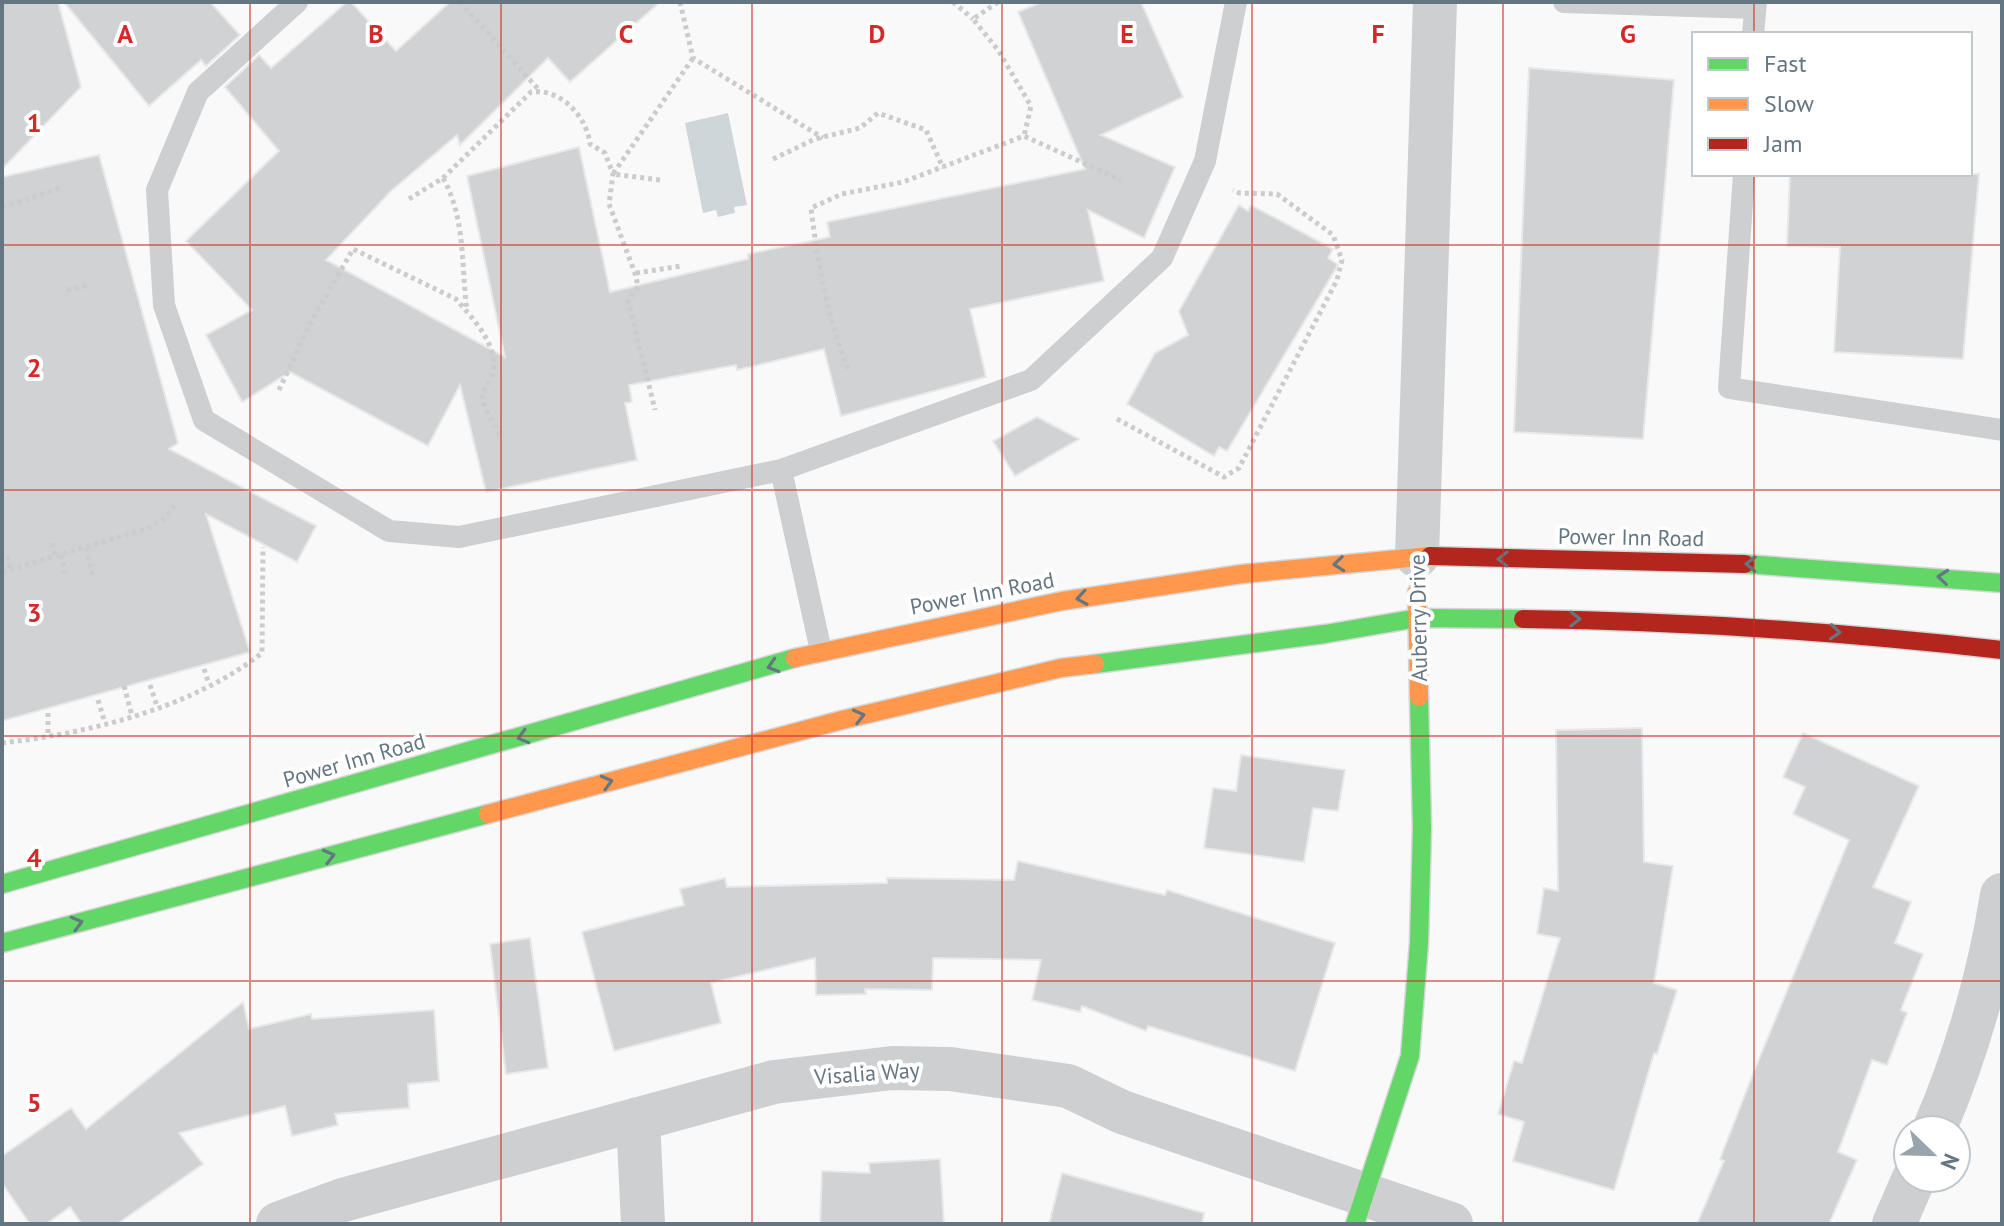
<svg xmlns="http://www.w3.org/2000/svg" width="2004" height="1226" viewBox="0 0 2004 1226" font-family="'PT Sans',sans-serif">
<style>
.water{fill:#ced6d9}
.building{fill:#d0d2d3;stroke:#e8e8e8;stroke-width:2}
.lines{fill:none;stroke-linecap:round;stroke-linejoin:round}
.fast-casing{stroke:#d5d6d7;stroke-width:21}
.slow-casing{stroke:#d5d6d7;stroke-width:21}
.jam-casing{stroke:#d5d6d7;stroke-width:21}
.path{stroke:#cbcccd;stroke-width:5;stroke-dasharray:4 4;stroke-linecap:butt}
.lane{stroke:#cecfd0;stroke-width:22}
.street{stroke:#cecfd0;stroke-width:44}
.fast{stroke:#63d668;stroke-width:18}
.slow{stroke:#ff974d;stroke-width:18}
.jam{stroke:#b3261e;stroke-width:18}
.oneway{stroke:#657683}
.grid{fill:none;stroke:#d62828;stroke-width:2;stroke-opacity:0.55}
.labels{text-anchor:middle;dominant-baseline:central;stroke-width:8;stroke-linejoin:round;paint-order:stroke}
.street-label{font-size:22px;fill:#657683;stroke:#fff}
.grid-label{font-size:26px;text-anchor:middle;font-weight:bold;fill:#d62828;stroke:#fff;stroke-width:8;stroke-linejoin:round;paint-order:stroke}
</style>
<rect width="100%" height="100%" fill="#f9f9f9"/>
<!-- water -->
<path class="water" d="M728,113L747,205L734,207L735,213L718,217L716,210L703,213L685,123Z"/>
<!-- building -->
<path class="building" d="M2,2H58L81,87L2,169Z
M64,2H210L240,35L206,66L201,60L149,106Z
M347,2H351L396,51L450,2H660L570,82L548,58L460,145L457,135L391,191L326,260L505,357L467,176L579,147L610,292L748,259V254L830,237L827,222L1085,169L1018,12L1042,2H1141L1183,97L1101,135L1175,167L1144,238L1088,210L1104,281L970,309L986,377L841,416L824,349L737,370L736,365L629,385L632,402L625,403L637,460L486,492L460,385L428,446L290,372L242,402L206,335L252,310L186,241L279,151L225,87L259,55L271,68Z
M1529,68L1674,80L1643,439L1514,432Z
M99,155L178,443L169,449L316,526L297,562L206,514L250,652L2,721V177Z
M1790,174H1979L1963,359L1834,352L1840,247L1787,246Z
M1239,205L1248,211L1251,205L1333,249L1328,258L1338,265L1227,451L1219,447L1214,456L1127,404L1155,353L1188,335L1179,311Z
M1037,417L1079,439L1015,476L993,441Z
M1642,728L1644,862L1673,866L1654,983L1677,990L1657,1054L1654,1053L1614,1190L1513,1161L1524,1122L1498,1114L1514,1061L1522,1063L1560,938L1537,934L1544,888L1558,891L1556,730Z
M1803,733L1919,786L1873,887L1911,902L1895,943L1923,954L1901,1010L1907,1013L1887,1065L1872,1060L1838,1152L1857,1160L1829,1224H1697L1724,1161L1720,1159L1755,1069L1849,840L1793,814L1805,787L1783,777Z
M1241,755L1345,770L1338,811L1313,808L1304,862L1204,848L1213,788L1236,791Z
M1018,861L1165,895L1167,890L1335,943L1295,1071L1148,1026L1146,1031L1082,1006L1080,1012L1032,1000L1041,960L933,958L932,990L865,989L866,994L816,995L815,958L711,983L721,1023L614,1051L582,932L684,905L680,889L725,878L727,887L887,883V878L1014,880Z
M530,938L548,1068L506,1074L490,944Z
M243,1002L249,1029L311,1014L312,1019L434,1010L439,1081L408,1084L409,1108L335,1114L338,1125L292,1136L285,1106L179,1133L203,1164L117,1224H82L70,1207L46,1224H30L2,1183V1156L71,1108L86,1129Z
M940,1159L944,1224H820L822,1171L870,1173L869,1163Z
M1062,1173L1204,1213L1202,1224H1049Z"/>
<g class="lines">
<defs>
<path id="fast" d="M1745,564L2002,583
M1095,664L1325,634L1418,618L1523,619
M2,884L795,658
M2,943L488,814
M1355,1224L1410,1056L1419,943L1422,828L1419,697"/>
<path id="slow" d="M1417,592L1419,697
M795,658L1062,601L1242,574L1430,556
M488,814L842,720L1061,668L1095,664"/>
<path id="jam" d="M1430,556L1745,564
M1523,619C1684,621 1842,632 2002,650"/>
</defs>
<!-- fast casing -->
<use href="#fast" class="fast-casing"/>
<!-- slow casing -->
<use href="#slow" class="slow-casing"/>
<!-- jam casing -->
<use href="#jam" class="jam-casing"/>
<!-- path -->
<path class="path" d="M460,2L539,90
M680,2L693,58L823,138
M953,2L973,19
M998,2L973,19L998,50L1031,106L1024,136
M773,159L815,139L860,128L878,113L926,130L943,168
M443,178L531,92C561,88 587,117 590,144L605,153L613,174L609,204L636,276L638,287L628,300L655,410
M660,180L613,174L693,58
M409,199L443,178C466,219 461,266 467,311
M2,207L61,188
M636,273L681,266
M67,290L90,285
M848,369C827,317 818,264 811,208L842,194L903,182L1024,136L1121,180
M279,390L309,326L353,249L456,299C473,319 503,349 491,378C487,387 481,390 483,401C485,412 495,425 500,436
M1117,419L1224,477L1239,468L1337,280L1342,260L1333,235L1277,194L1239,193L1233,190
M52,543L55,557
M86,548L92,575
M61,555L66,577
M8,556L10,569
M2,572L149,528L166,517L177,502
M204,669L209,684
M150,685L157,706
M124,686L132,716
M98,700L105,723
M48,713V737
M2,743C90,733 192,708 262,653L263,547"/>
<!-- lane -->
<path class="lane" d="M297,2L198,92L157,190L164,305L204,420L389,531L459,537L781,470L1031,380L1162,258L1205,161L1236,2
M1564,2L1755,8
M1753,34L1756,2
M1744,174L1729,388L2002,430
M781,470L821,651"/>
<!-- street -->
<path class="street" d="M1417,556L1435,2
M638,1119L643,1224
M1934,1130C1967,1053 1989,978 2002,895
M278,1224L343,1200L774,1082L892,1068L950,1069L1068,1086L1122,1112L1451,1224
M1894,1224L1914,1178"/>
<!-- fast -->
<use href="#fast" class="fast"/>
<!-- slow -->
<use href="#slow" class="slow"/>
<!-- jam -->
<use href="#jam" class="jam"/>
</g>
<!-- one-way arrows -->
<defs><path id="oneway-chevron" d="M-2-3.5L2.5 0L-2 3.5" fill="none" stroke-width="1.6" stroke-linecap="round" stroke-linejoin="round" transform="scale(2)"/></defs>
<g class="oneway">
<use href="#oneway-chevron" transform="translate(1503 559) rotate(-179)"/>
<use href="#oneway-chevron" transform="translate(1339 564) rotate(174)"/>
<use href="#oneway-chevron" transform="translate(1751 564) rotate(-178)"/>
<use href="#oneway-chevron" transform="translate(1943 577) rotate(-175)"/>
<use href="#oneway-chevron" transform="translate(1082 598) rotate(171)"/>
<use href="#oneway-chevron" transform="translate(1575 619) rotate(1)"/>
<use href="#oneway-chevron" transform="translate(1835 632) rotate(4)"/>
<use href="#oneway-chevron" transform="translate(773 666) rotate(163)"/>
<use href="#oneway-chevron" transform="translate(859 716) rotate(-14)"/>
<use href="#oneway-chevron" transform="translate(523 737) rotate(164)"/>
<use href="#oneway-chevron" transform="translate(607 782) rotate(-15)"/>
<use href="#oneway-chevron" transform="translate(329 856) rotate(-15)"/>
<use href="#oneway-chevron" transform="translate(77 923) rotate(-15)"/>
</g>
<!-- grid -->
<path class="grid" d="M250,2V1224M501,2V1224M752,2V1224M1002,2V1224M1252,2V1224M1503,2V1224M1754,2V34M1754,174V1224M2,245H2002M2,490H2002M2,736H2002M2,981H2002"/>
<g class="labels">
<!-- street labels -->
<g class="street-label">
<text transform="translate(1631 537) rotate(1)">Power Inn Road</text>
<text transform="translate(982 593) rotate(-11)">Power Inn Road</text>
<text transform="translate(1418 618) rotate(-91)">Auberry Drive</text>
<text transform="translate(354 760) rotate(-16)">Power Inn Road</text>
<text transform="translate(867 1073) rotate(-4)">Visalia Way</text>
</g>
</g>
<g class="grid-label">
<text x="125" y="43">A</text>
<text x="376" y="43">B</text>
<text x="626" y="43">C</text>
<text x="877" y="43">D</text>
<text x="1127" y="43">E</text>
<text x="1378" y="43">F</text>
<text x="1628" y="43">G</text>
<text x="34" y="132">1</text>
<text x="34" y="377">2</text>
<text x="34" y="622">3</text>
<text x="34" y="867">4</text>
<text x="34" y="1112">5</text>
</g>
<!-- border -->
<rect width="2004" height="1226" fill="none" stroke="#657683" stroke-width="8"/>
<!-- legend -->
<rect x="1692" y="32" width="280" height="144" fill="#ffffff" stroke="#c1c8cd" stroke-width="2"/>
<rect x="1708" y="58" width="40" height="12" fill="#63d668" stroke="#c1c8cd" stroke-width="2"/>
<text x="1764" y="72" font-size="24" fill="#657683">Fast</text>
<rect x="1708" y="98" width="40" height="12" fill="#ff974d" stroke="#c1c8cd" stroke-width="2"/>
<text x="1764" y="112" font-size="24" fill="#657683">Slow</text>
<rect x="1708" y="138" width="40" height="12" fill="#b3261e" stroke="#c1c8cd" stroke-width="2"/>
<text x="1764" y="152" font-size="24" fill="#657683">Jam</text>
<!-- north arrow -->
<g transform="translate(1932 1154) rotate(113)"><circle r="38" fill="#ffffff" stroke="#c1c8cd" stroke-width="2"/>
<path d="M0-6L14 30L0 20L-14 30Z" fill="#99a4ac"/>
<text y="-12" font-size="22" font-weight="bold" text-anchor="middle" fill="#657683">N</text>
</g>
</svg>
